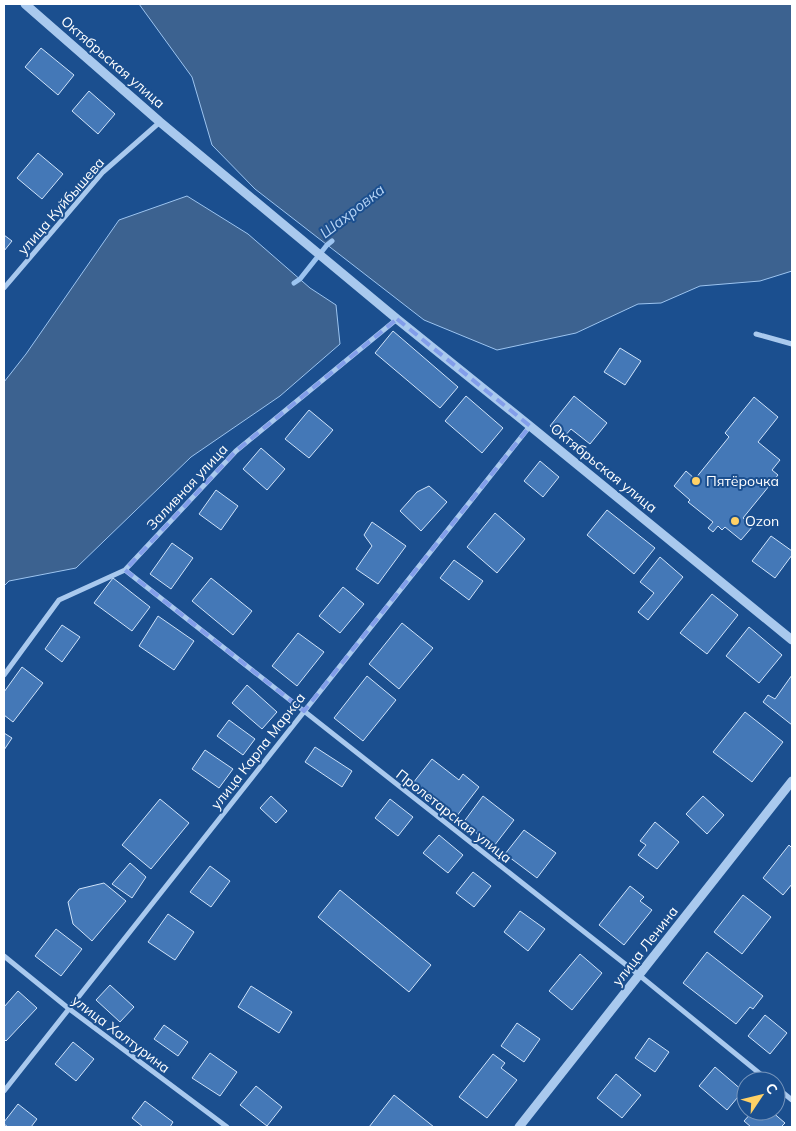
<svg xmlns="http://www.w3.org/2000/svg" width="796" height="1131" viewBox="0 0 796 1131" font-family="Mulish,sans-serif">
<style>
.water{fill:#3c6290;stroke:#9cc4f0}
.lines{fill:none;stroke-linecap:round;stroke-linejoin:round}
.stream{stroke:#9cc4f0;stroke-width:5}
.building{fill:#4478b7;stroke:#cfe3fa}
.minor{stroke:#a9c9ee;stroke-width:5}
.tertiary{stroke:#a9c9ee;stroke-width:9}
.marked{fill:none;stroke:#839eea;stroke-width:4;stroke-dasharray:10 6;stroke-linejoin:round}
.poi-dot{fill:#ffd166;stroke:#1b4f8f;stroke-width:2}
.labels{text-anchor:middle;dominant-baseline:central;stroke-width:4;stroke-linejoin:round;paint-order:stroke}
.street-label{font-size:14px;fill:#fff;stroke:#1b4f8f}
.poi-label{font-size:14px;fill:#fff;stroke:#1b4f8f;text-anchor:start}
.water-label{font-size:15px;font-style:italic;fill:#b5d3f5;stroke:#1b4f8f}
</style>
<rect width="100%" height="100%" fill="#1b4f8f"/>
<!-- water -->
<path class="water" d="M139,4H792V271L760,281L700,286L661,303L638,304L576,333L497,350L424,320L255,189L212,145L192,77Z
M187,196L248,234L310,288L336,305L340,344L280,396L191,457L76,568L9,581L4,586V382L26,354L119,220Z"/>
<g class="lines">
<!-- stream -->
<path class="stream" d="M294,283L300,279L327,245L332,241"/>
</g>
<!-- building -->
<path class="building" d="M41,48L74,75L58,95L25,67Z
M89,91L115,114L98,134L72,111Z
M38,153L63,174L42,199L17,178Z
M4,235L12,241L4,251Z
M393,331L458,387L440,408L375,353Z
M620,348L641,361L625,385L604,372Z
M466,396L503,428L482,453L445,421Z
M574,396L607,423L590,444L571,429L564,437L550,426Z
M754,397L778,417L758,442L780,460L772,470L778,475L743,518L753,526L741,540L725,527L722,530L718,526L713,532L708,528L713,522L688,502L690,500L674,486L686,471L695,479L729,437L725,433Z
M309,410L333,430L309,458L285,439Z
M261,448L285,469L267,490L243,469Z
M540,461L559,477L543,497L524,481Z
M429,486L447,502L421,531L400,511L417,492Z
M216,490L238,506L221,530L199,514Z
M607,510L655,548L634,574L587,535Z
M495,513L525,539L497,573L467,547Z
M372,522L406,546L378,584L356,569L372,546L364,535Z
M771,536L792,551V555L775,578L752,561Z
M172,543L193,558L171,589L150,574Z
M660,557L683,577L648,620L638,612L654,593L640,582Z
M454,560L483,581L469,600L440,578Z
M113,578L150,607L132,631L94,603Z
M211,578L252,611L233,635L192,601Z
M343,587L364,604L340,633L319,616Z
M712,594L738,615L707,654L680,633Z
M158,616L194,641L174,670L139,646Z
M402,623L433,648L399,689L369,664Z
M62,625L80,637L62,662L45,649Z
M749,627L782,655L759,683L726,656Z
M298,633L324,652L297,686L272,666Z
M22,667L43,683L13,722L4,715V692Z
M792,675V725L763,702L768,695L775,699Z
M367,676L396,700L363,741L334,718Z
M247,685L277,712L262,729L232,703Z
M745,712L783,742L752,782L713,752Z
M229,720L255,739L243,755L217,736Z
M4,733L12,738L4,750Z
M315,747L352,771L342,787L305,762Z
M205,750L233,769L219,788L192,769Z
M432,759L459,780L463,774L479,787L456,817L413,783Z
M271,796L287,811L276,823L260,808Z
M483,796L514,820L494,846L463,823Z
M703,796L724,815L707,834L686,814Z
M160,799L189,823L151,869L122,845Z
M390,799L413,817L398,836L375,818Z
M655,822L679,842L657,869L638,855L646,845L640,841Z
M524,830L556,853L537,878L505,854Z
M439,835L463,855L448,873L423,853Z
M789,845L792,848V884L783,895L763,878Z
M130,863L146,877L132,898L112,884Z
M210,866L230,881L211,907L190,892Z
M473,872L491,886L474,907L456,893Z
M104,883L126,901L92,941L73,924L68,902L79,889Z
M630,886L644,897L640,901L652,910L624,945L599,925Z
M340,890L431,965L409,992L318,917Z
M743,895L771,917L742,954L714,932Z
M520,911L545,929L528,951L504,932Z
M168,914L194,932L175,960L148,942Z
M56,929L82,949L61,976L35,956Z
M707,952L763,996L753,1009L750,1007L736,1024L683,983Z
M580,954L602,973L572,1010L549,991Z
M110,985L134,1007L120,1022L96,1000Z
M251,986L292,1012L279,1033L238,1007Z
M18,991L37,1008L6,1041L4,1039V1007Z
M765,1015L787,1033L770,1054L748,1036Z
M517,1023L540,1039L524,1062L501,1046Z
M164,1025L188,1042L178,1056L154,1039Z
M649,1038L669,1052L655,1072L635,1058Z
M73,1042L94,1059L76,1081L55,1064Z
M210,1053L237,1072L220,1096L192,1078Z
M493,1054L505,1063L501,1068L517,1080L487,1118L459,1097Z
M715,1067L743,1091L727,1110L699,1086Z
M616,1074L641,1095L622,1118L597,1098Z
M256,1086L282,1107L267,1126L240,1105Z
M394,1095L434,1127H369Z
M145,1101L173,1122L170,1127H143L132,1118Z
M18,1104L37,1119L31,1127H8L4,1124V1122Z
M753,1111H771L785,1123L781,1127H751L744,1121Z"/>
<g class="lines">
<!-- minor -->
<path class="minor" d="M4,288L103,172L160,122
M756,334L792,344
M125,570L639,975L769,1081
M4,675L59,600L125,570L236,451L397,319
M4,956L68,1008L227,1127
M776,1087L792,1100
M4,1091L530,426"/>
<!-- tertiary -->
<path class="tertiary" d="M25,4L160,122L397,319L530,426L792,640
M519,1127L792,781"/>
</g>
<!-- marked area -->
<path class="marked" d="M397,319L530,426L304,711L125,570L236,451Z"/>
<!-- markers -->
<g class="poi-dot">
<circle cx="696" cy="481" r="5"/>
<circle cx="735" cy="521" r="5"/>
</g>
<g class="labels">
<!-- street labels -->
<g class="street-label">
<text transform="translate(113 62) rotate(41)">Октябрьская улица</text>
<text transform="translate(61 206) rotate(-49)">улица Куйбышева</text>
<text transform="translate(604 468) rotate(39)">Октябрьская улица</text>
<text transform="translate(187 487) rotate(-47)">Заливная улица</text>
<text transform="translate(258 751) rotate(-52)">улица Карла Маркса</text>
<text transform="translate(454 816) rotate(38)">Пролетарская улица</text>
<text transform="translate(645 946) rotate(-52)">улица Ленина</text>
<text transform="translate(121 1034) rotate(37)">улица Халтурина</text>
</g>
<!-- poi labels -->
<g class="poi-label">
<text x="706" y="481">Пятёрочка</text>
<text x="745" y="521">Ozon</text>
</g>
<!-- water labels -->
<g class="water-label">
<text transform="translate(352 211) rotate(-38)">Шахровка</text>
</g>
</g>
<!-- border -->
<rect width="796" height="1131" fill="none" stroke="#ffffff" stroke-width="10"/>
<!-- north arrow -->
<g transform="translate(761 1096) rotate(55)"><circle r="24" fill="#1b4f8f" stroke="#7695bc"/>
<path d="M0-4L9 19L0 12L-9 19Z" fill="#ffd166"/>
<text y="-8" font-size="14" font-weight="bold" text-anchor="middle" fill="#ffffff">С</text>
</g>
</svg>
